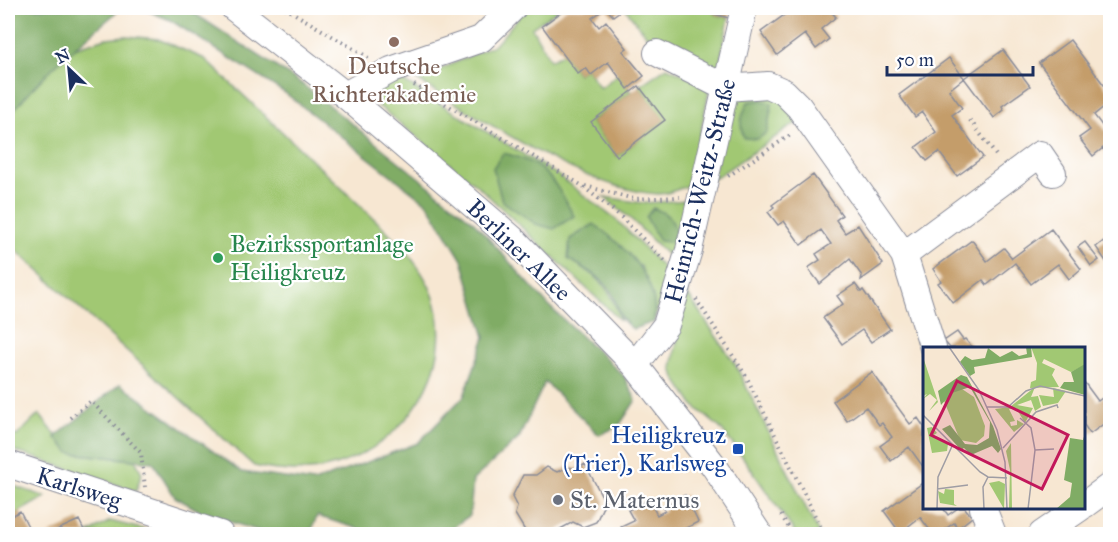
<svg xmlns="http://www.w3.org/2000/svg" width="1118" height="542" viewBox="0 0 1118 542" font-family="'IM FELL Great Primer',serif">
<style>
.green{fill:#a1c873;stroke:#5e7c68;stroke-width:1.5}
.forest{fill:#80ac65;stroke:#4e6e62;stroke-width:1.5}
.building{fill:#c49d6a}
.lines{fill:none;stroke-linecap:round;stroke-linejoin:round}
.minor-casing{stroke:#898b98;stroke-width:28}
.path{stroke:#898b98;stroke-width:4;stroke-dasharray:1.5 4.5;stroke-linecap:butt}
.minor{stroke:#fff;stroke-width:26}
.education-dot{fill:#8d6e63;stroke:#fff;stroke-width:2}
.leisure-dot{fill:#2e9e5b;stroke:#fff;stroke-width:2}
.transit-dot{fill:#1a4fb4;stroke:#fff;stroke-width:2}
.worship-dot{fill:#6b7280;stroke:#fff;stroke-width:2}
.labels{text-anchor:middle;dominant-baseline:central;stroke-width:4.5;stroke-linejoin:round;paint-order:stroke}
.education-label{font-size:24px;fill:#785e54;stroke:#fff}
.street-label{font-size:24px;fill:#1b2f5e;stroke:#fff}
.leisure-label{font-size:24px;fill:#27864d;stroke:#fff;text-anchor:start}
.transit-label{font-size:24px;fill:#164399;stroke:#fff;text-anchor:end}
.worship-label{font-size:24px;fill:#5b616d;stroke:#fff;text-anchor:start}
.inset-road{fill:none;stroke:#9f9da4;stroke-width:1.5}
.view{fill:#c2185b;fill-opacity:0.15;stroke:#c2185b;stroke-width:3}
.inset-edge{fill:none;stroke:#1b2f5e;stroke-width:3}
</style>
<rect width="100%" height="100%" fill="#fff"/>
<filter id="ink" filterUnits="userSpaceOnUse"><feTurbulence type="fractalNoise" baseFrequency=".0167" numOctaves="2"/><feDisplacementMap in="SourceGraphic" scale="12" xChannelSelector="R" yChannelSelector="G"/><feConvolveMatrix kernelMatrix="1 2 1 2 8 2 1 2 1" color-interpolation-filters="sRGB"/></filter>
<filter id="wash" filterUnits="userSpaceOnUse"><feTurbulence type="fractalNoise" baseFrequency=".008" numOctaves="4" result="noise"/><feDisplacementMap in="SourceGraphic" scale="24" xChannelSelector="R" yChannelSelector="G"/><feGaussianBlur stdDeviation="1.35" result="paint"/><feColorMatrix in="noise" values="0 0 0 0 0 0 0 0 0 0 0 0 0 0 0 0 0 1.4 0 .05"/><feComposite in="paint" operator="in"/></filter>
<g filter="url(#wash)">
<rect width="100%" height="100%" fill="#f7e7d2"/>
<!-- green -->
<path class="green" d="M526,8H560L532,28L550,60L563,53L578,74L586,68L600,88L618,74L631,92L591,122L617,156L664,120L639,86L667,67L710,86L690,185C681,188 669,194 659,194C586,191 480,117 417,80L496,44Z
M625,8H716L714,14L729,18L717,76L653,44Z
M126,36L158,39L205,59L385,229C404,248 423,269 433,295C459,368 405,445 335,465C309,473 280,472 254,466L8,243V105L71,49L106,38Z
M393,75L556,174L619,222L669,274L654,322L641,266L568,259C600,276 610,287 621,321L480,188L371,100V90Z
M777,96L799,121L712,180L727,112L739,98Z
M604,197L643,203L688,200L673,261L633,221Z
M686,292L735,364L819,534H796L742,456L720,428L693,405L675,378L672,368Z
M39,414L70,453L135,460L142,473L136,491L8,449V433L17,436Z
M8,484L46,497L8,518Z
M110,521L154,532L159,534H87Z"/>
<!-- forest -->
<path class="forest" d="M8,8H122C81,42 40,75 8,118Z
M141,8H186L301,83L474,222L549,306L624,376L636,400L619,426L599,435L545,382L519,438L473,480L470,515L444,534H375L317,516L310,534H269L205,514L175,497L153,462L70,453L55,437L120,384L242,472L314,482L418,443L464,396L485,337L462,260L428,204L285,93L170,20Z
M760,100L772,103L767,132L758,139L744,138C738,124 742,115 748,102Z
M503,153C546,163 553,179 574,216L554,229L536,224L502,201L493,168Z
M653,208C667,213 674,219 676,234L671,242L659,241L646,217Z
M594,224C626,247 660,279 654,322L633,329C616,317 621,311 612,294C603,277 585,268 568,259L570,239Z"/>
<g id="blocks">
<!-- building -->
<path class="building" d="M567,8H606L592,18L599,27L606,21L627,48L623,51L644,76L628,89L608,62L591,75L586,68L578,74L542,26Z
M606,8H624L613,16Z
M716,8H732L729,18L714,14Z
M794,8H828L836,17L821,29L829,39L816,49L805,34L777,55L761,32Z
M1070,40L1110,93V102L1094,115L1106,131L1110,128V158L1103,148L1093,156L1079,138L1090,130L1039,63Z
M1003,50L1030,86L1002,106L1004,110L994,118L964,78L949,90L962,108L952,115L983,157L957,176L939,152L927,161L916,147L936,132L922,112L915,117L899,95L949,58L964,78Z
M639,86L665,120L617,156L591,122Z
M813,175L842,215L836,220L845,233L858,225L883,264L861,280L862,276L850,259L820,284L808,268L820,260L816,254L831,244L821,230L801,245L784,221L778,225L768,212L774,207L772,205Z
M1051,229L1081,269L1069,279L1058,264L1031,284L1015,263L987,285L983,280L953,303L938,283L941,281L933,269L972,240L987,261L1004,248L1012,258Z
M1110,236V267L1096,247Z
M1085,242L1099,260L1091,266L1078,247Z
M855,284L861,292L863,290L890,329L871,342L862,330L842,344L823,318L843,304L837,296Z
M957,332L963,340L965,339L973,348H950L944,341Z
M872,372L910,424L918,418L924,427V468L909,447L891,461L880,446L892,437L882,423L879,425L866,407L847,421L833,401Z
M1084,382L1098,401L1110,392V419L1090,434L1084,425Z
M585,464L605,502L596,522L583,527L573,522L553,533L527,534L515,514L517,507L512,497L523,475H536L547,467L557,472L568,467L577,469Z
M924,482V508H943L948,515L958,508H965L972,517L958,528L954,523L938,534H933L920,517L905,529L907,531L901,534L884,511Z
M685,495L698,522L678,532L679,534H625L621,527L634,521L628,510L649,500L657,515L665,511L663,506Z
M20,511L32,534H12L8,518Z
M79,520L86,534H48Z"/>
</g>
</g>
<g filter="url(#ink)">
<use href="#blocks" fill-opacity="0" stroke="#898b98" stroke-width="1.5"/>
<g class="lines">
<defs>
<path id="minor" d="M234,8L345,95L515,241L635,365L714,466L759,534
M657,53L726,88L768,85L784,92L799,107L904,255L933,348
M345,95L391,70L481,39L513,8
M904,255L1040,154L1053,173
M635,365L666,325L689,250L744,8
M8,464L220,534
M1084,505L1110,486
M983,508L993,534
M1042,534L1080,508"/>
</defs>
<!-- minor casing -->
<use href="#minor" class="minor-casing"/>
<!-- path -->
<path class="path" d="M285,8L369,58
M414,85L581,185L619,215L665,261
M970,120L998,158
M728,176L792,134
M585,186L634,199L680,197
M696,299L746,376L824,534
M70,418L91,401L141,453L145,487
M781,515L793,534
M960,534L968,529"/>
<!-- minor -->
<use href="#minor" class="minor"/>
</g>
</g>
<!-- markers -->
<circle class="education-dot" cx="394" cy="42" r="6"/>
<circle class="leisure-dot" cx="218" cy="258" r="6"/>
<rect class="transit-dot" x="732" y="443" width="12" height="12" rx="3"/>
<circle class="worship-dot" cx="558" cy="500" r="6"/>
<g class="labels">
<!-- education labels -->
<g class="education-label">
<text x="394" y="66">Deutsche<tspan x="394" dy="28">Richterakademie</tspan></text>
</g>
<!-- street labels -->
<g class="street-label">
<text transform="translate(700 191) rotate(-76)">Heinrich-Weitz-Straße</text>
<text transform="translate(519 250) rotate(44)">Berliner Allee</text>
<text transform="translate(79 488) rotate(18)">Karlsweg</text>
</g>
<!-- leisure labels -->
<g class="leisure-label">
<text x="230" y="244">Bezirkssportanlage<tspan x="230" dy="28">Heiligkreuz</tspan></text>
</g>
<!-- transit labels -->
<g class="transit-label">
<text x="726" y="435">Heiligkreuz<tspan x="726" dy="28">(Trier), Karlsweg</tspan></text>
</g>
<!-- worship labels -->
<g class="worship-label">
<text x="570" y="500">St. Maternus</text>
</g>
</g>
<!-- overview -->
<g transform="translate(923 347)">
<rect width="162" height="162" fill="#f7e7d2"/>
<path d="M108,0H162V18L148,25L121,12L119,16L132,22L129,28L136,40L107,41L108,35L113,33L114,16ZM0,10L15,55L6,64L14,53L7,47L0,52L4,47L0,49ZM112,40L108,50L115,49L118,60L112,64L108,53L94,58L110,61L102,76L93,61L86,62L92,74L87,75L88,79L94,78V73L101,77L91,85L72,62L87,60ZM130,41L143,44L135,56L120,59L116,48L131,50ZM39,42L51,50L62,79L61,89L53,96L37,93L21,54L28,45ZM9,80L14,86L9,89L25,97L24,104L9,106L4,81ZM88,96L89,162H86L87,123L83,104ZM76,134L82,137L81,162L66,136ZM22,142L31,143V157L34,159L17,156L15,144L21,147Z" fill="#a1c873"/>
<path d="M103,0H108L109,10L51,20L52,26L47,29L37,15L42,9L49,13L62,11L65,1L77,10L89,4L96,9L104,7ZM162,17V48L137,41L141,35H151L148,25ZM38,28L44,30L70,79L78,102L75,106L69,99L48,108L41,101L38,103L19,82L27,78L42,97L54,98L66,91L67,75L47,40L29,46L18,58L15,44ZM162,86V162H133L147,150L149,136L141,133L147,91L160,93Z" fill="#80ac65"/>
<path class="inset-road" d="M26,0L56,43L74,83L82,115L84,162M64,60H85L103,44L117,39L162,49M0,68L57,125L65,130L84,131M97,71L108,81L112,103L105,162M80,101L113,65L134,58L135,61M112,103L131,102M14,142L45,138M14,162L15,130L30,97M61,162L60,140L65,130"/>
<path class="view" d="M34,34L145,88L119,142L8,88Z"/>
<rect width="162" height="162" class="inset-edge"/>
</g>
<!-- margin -->
<rect width="1118" height="542" fill="none" stroke="#fff" stroke-width="30"/>
<!-- north arrow -->
<g transform="translate(69 69) rotate(334)" stroke="#ffffff" stroke-width="4.5" paint-order="stroke">
<path d="M0-4.5L10 22L0 15L-10 22Z" fill="#1b2f5e"/>
<text y="-9" font-size="16" font-weight="bold" text-anchor="middle" fill="#1b2f5e">N</text>
</g>
<!-- scale -->
<path d="M887 66v9h146v-9" fill="none" stroke="#1b2f5e" stroke-width="3"/>
<text x="896" y="66" font-size="18" fill="#1b2f5e" stroke="#ffffff" stroke-width="4.5" paint-order="stroke">50 m</text>
</svg>
